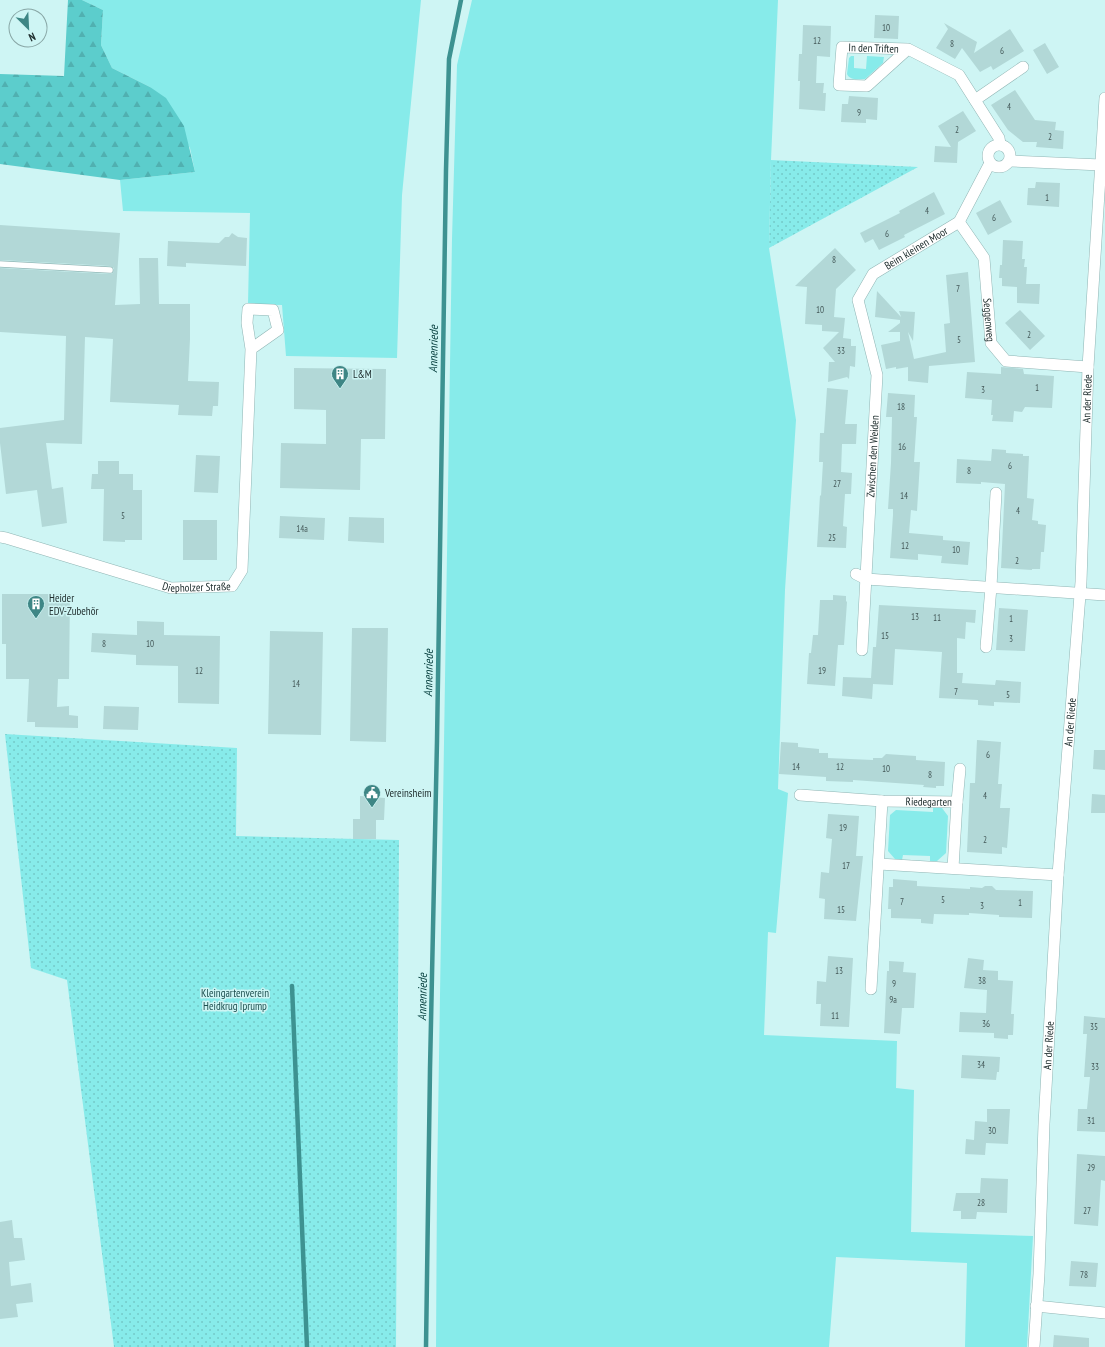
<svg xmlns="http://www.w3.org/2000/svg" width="1105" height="1347" viewBox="0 0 1105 1347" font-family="'PT Sans Narrow',sans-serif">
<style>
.grass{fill:#87ebea}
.forest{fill:url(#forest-firs)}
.park{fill:url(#park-dots)}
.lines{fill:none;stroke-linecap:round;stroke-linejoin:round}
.stream{stroke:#3d9291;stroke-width:4.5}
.building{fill:#b2d8d7}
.service-casing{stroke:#90b5b4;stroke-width:7}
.minor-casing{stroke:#90b5b4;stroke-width:12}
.service{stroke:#fff;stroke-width:5.5}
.minor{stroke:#fff;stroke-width:11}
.labels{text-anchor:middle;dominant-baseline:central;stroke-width:3;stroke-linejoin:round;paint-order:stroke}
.number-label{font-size:9px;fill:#445959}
.street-label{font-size:11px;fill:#202f2f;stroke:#cef5f4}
.poi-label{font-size:11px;fill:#202f2f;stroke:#cef5f4;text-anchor:start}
.park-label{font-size:11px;fill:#1c4e4e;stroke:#cef5f4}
.water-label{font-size:12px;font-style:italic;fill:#013a39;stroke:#cef5f4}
</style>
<defs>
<pattern id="forest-firs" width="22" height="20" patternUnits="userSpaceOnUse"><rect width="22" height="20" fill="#5ccdcc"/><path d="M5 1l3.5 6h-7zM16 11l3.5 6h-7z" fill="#50b0b0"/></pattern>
<pattern id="park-dots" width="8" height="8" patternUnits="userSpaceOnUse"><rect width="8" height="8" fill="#87ebea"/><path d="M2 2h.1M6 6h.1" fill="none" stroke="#74cac9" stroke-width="1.8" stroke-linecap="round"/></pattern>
</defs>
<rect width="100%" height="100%" fill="#cef5f4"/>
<!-- grass -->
<path class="grass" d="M82,0H421L402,195L397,358L286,356L282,305L248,304L250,213L123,211L120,180L195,172L190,148L150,87L112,68L101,45L103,10Z
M472,0H778L771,160L769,248L796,420L785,590L778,789L788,793L776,933L768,932L764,1035L897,1041L896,1088L914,1090L911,1232L1033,1236L1027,1347H965L967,1263L836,1257L829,1347H436L437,1184L452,239L457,65Z
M851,56H854V68L866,69L867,56L884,57L883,63L865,79C859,79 850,81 847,74L849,58Z
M933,808H942L948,816L946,853L937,861H930V856L903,855L902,860L895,859L888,851L890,815L896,810L933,812Z"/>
<!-- forest -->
<path class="forest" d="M68,0H82L103,10L101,45L112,68L150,87L166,98L184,126L195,172L120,180L0,164V74L64,76Z"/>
<!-- park -->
<path class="park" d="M771,160L918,167L769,248Z
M5,734L237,748L236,836L399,840L396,1347H114L67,980L31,968Z"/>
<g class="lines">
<!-- stream -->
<path class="stream" d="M292,986L307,1347
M426,1347L430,1069L437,741L446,170L449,59L461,0"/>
</g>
<!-- building -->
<path class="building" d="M875,15L899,16L898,39L874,38Z
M944,23L977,42L974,53L1010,29L1024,51L993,70L991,66L980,72L962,48L955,59L936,48L948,29Z
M803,25L831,26L830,57L817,56L816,83H824L823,93H826L825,111L799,109L800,81H798L799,54H802Z
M1045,43L1059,67L1047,74L1033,50Z
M1015,90L1035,120L1056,122L1055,130L1064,131L1063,149L1036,147L1037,142H1023L1008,130L991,105Z
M849,96L878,98L877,120L866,119V123L841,122L842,104H848Z
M963,111L976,131L958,142L957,163L934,162L935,146L951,147L938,126Z
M1036,182L1060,183L1059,207L1027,205L1028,188H1035Z
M934,192L945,214L904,235L905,237L879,250L873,239L865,243L860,233L900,213L899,211Z
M1000,200L1012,222L988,235L976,213Z
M0,225L120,233L115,305L140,304L139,258H158L159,304H190V339L188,381L219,382L218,406H213L212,416L178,415L179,405L110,402L113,339L85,337L82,444L46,443L52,489L63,487L67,523L42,527L37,490L6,494L0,443V428L64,420L66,336L0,332V268L110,274L113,273L114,268L110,266L0,260Z
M232,233L238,237L247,238L246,266L186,263V267L167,266L168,241L219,243L225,237H229Z
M1003,240L1023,241L1022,259H1025L1024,267H1027L1026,284H1040L1039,304L1017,303V287L1002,286V278H999L1000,265H1002Z
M835,248L856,270L836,289L834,317L845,318L843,338L851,339V346H856L855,367L850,366L849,379L847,377L828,382L829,362H835L823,348L839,332L822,331V325L805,324L807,287L795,286Z
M968,272L975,362L929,366L928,383L908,381V367L896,369V367L886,369L881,345L900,341V332H888L900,323V320L875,317L877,291L901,317L899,311L915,312L913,341L908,332L914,359L946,352L944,324L950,323L946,275Z
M1020,310L1045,336L1030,350L1005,323Z
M1001,367L1023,369L1024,374L1054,376L1052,408L1025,407L1022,412L1014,411L1013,422L992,421L993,415H991L992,400L965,398L967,372L1001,374Z
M294,368L386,369L385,439H361L360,490L280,488L281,443L326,444V410L294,409Z
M827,388L848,390L845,424H857L856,444H842L841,472L852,473L851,494H845L843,526L847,527L846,548L817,547L820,495L821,496L823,462H819L820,433H824Z
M888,393L915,395L914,417H917L914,462H920L917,511L911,510L909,533L943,536V540L970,542L968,565L941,563L942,556L918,554V560L890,558L893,515V509H888L891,463L892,417H886Z
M992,449L1006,450V453L1023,454V456H1029L1027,498L1034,499L1032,520L1038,521V524L1046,525L1044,552H1041L1040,569H1032V570L1001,568L1005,484L981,482V484L956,483L957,459L991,461Z
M196,455L220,456L218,493L194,492Z
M98,461H119V474H133V490H142V540H125V542L103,541L104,489H91L92,474H98Z
M280,516L325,518L324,540L279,538Z
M349,517L384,518V543L348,541Z
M183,520H217V560H183Z
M2,594H70L69,679H58L57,707L69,706V715L78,716V728L35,727V722H27L29,679H6V644H2Z
M833,595L846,596V601L847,602L844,645H838L835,686L807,684L809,653H811L813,635H818L820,600H833Z
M879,605L976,610L975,623L966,622L965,639L957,638V673H963L962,683L995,685L996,680L1021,682L1020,703L994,702V706L978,705V700L939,698L942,652L895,649L893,685L873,684L872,699L842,696L843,677L871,678L873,647H876Z
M999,608L1028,610L1025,651L996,650Z
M137,621L164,622V635L220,636L219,704L178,703V666L136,665V655L91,652L92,633L137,635Z
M352,628H388L386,742L350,741Z
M270,631L323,632L321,735L268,734Z
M104,706L139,707L138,730L103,729Z
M977,740L1001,742L998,784H1002L1000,808H1010L1007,848L1002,847V854L967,852L970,783H975Z
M781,742L798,743V747L819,749V753H828V758L873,760V758H882L886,754L916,756V760L945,762L944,786H936V788L923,787L924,785L853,780V782L826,781V777L779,774Z
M1094,750H1105V770L1093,769Z
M1092,794L1105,795V813H1091Z
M360,796L385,798L384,820H376V839H353V819H360Z
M828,814L859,816L856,856H863L856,921L824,919L825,899L819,898L821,872L829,873L832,839L826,838Z
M893,879L917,881V886L970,889V887L982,888L985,886H992L996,890L1033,891L1032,918L999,917V915L969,913V915L934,914L933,924L921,923V919L891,918V909H888L889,887H893Z
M828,956L853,958L849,1027L820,1026L821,1004H816L817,981L826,982Z
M968,958L984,960L983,970L998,971V980L1013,981L1011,1014H1014L1013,1035H1008V1039L994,1038V1033L959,1032L960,1012L986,1013L987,990L964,988Z
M889,961L904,962L903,972L916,973L914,1008H902L900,1034L884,1033L887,971H889Z
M1084,1016L1105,1018V1132L1077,1131L1078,1109H1087L1090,1077H1084L1087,1034H1083Z
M962,1055L1000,1057L999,1072H997L996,1080L961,1078Z
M987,1109H1010L1008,1144L986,1143L985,1155L965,1154L966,1139L974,1140L975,1121L987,1122Z
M1077,1154L1105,1156V1181L1101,1180L1098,1226L1074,1224Z
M981,1178L1008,1179L1007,1213L977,1212L976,1219H961V1211H953L956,1193H980Z
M12,1220L14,1238H22L25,1260L9,1262L11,1286L31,1283L33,1302L16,1304L18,1317L0,1319V1222Z
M1071,1261L1098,1263L1096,1287L1069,1286Z
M1054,1335L1089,1338V1347H1053Z"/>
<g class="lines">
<defs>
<path id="service" d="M0,264L110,270"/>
<g id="minor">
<path id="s1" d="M908,49L867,86L839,85L842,47L908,49L959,75L999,138L1000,144"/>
<path d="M975,100L1023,67"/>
<circle cx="999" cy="156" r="11"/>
<path d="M1010,161L1101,165"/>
<path id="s2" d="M959,222L984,258L991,343L1006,361L1088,367"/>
<path id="s3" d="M0,537L6,538L171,588L232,586L242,570L251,349L247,323L248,309L273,310L278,330L251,349"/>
<path d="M856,574L866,579L1105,595"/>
<path d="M986,647L991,587L996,493"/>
<path id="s4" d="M862,650L877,375L858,300L873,274L959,222L990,163"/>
<path id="s5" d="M800,795L882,801L957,802L953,868"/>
<path d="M957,802L960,769"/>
<path d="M879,864L1058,875"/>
<path d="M871,989L882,801"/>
<path d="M1036,1306L1105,1313"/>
<path id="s6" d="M1034,1347L1039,1274L1044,1124L1058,875L1081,582L1088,367L1105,98"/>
</g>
</defs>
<!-- service casing -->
<use href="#service" class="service-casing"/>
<!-- minor casing -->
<use href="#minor" class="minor-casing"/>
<!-- service -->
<use href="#service" class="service"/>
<!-- minor -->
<use href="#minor" class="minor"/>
</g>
<!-- icons -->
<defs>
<symbol id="building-pin" viewBox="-11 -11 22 30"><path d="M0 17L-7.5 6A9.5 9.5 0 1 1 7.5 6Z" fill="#3e8685" stroke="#cef5f4"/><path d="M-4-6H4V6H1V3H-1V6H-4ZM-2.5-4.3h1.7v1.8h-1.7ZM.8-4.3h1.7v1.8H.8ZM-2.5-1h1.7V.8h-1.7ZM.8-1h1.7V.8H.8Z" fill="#fff"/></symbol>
<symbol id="civic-pin" viewBox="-11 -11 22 30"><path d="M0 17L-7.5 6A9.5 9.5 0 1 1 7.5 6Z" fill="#3e8685" stroke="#cef5f4"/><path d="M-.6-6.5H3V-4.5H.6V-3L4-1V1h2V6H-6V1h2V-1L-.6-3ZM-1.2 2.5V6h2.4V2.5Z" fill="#fff"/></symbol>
</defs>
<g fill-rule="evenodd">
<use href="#building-pin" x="330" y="364" width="20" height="27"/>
<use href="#building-pin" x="26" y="594" width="20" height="27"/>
<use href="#civic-pin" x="362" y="783" width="20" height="27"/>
</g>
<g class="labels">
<!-- number labels -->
<g class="number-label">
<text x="886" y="27">10</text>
<text x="817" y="40">12</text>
<text x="952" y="43">8</text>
<text x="1002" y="50">6</text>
<text x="1009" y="106">4</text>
<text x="859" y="112">9</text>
<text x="957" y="129">2</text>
<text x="1050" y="136">2</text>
<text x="1047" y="197">1</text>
<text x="927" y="210">4</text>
<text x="994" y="217">6</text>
<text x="887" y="233">6</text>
<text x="834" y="259">8</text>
<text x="958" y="288">7</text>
<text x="820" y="309">10</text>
<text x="1029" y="334">2</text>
<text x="959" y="339">5</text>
<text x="841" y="350">33</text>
<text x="1037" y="387">1</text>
<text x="983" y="389">3</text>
<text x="901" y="406">18</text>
<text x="902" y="446">16</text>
<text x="1010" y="465">6</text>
<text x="969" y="470">8</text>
<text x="837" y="483">27</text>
<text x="904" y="495">14</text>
<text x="1018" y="510">4</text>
<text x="123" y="515">5</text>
<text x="302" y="528">14a</text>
<text x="832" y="537">25</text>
<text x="905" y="545">12</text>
<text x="956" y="549">10</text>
<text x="1017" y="560">2</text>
<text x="915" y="616">13</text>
<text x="937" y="617">11</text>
<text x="1011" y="618">1</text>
<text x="885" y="635">15</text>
<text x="1011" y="638">3</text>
<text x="104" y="643">8</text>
<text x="150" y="643">10</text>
<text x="199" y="670">12</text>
<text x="822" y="670">19</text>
<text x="296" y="683">14</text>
<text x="956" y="691">7</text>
<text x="1008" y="694">5</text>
<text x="988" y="754">6</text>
<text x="796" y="766">14</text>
<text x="840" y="766">12</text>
<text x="886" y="768">10</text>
<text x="930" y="774">8</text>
<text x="985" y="795">4</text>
<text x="843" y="827">19</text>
<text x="985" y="839">2</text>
<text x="846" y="865">17</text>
<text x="943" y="899">5</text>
<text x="902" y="901">7</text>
<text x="1020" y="902">1</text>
<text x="982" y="905">3</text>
<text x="841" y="909">15</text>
<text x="839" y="970">13</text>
<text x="982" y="980">38</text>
<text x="894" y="983">9</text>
<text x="893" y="999">9a</text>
<text x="835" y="1015">11</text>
<text x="986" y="1023">36</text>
<text x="1094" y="1026">35</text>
<text x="981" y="1064">34</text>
<text x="1095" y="1066">33</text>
<text x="1091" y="1120">31</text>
<text x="992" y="1130">30</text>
<text x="1091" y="1167">29</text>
<text x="981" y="1202">28</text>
<text x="1087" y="1210">27</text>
<text x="1084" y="1274">78</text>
</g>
<!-- street labels -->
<g class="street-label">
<text stroke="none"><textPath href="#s1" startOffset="153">In den Triften</textPath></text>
<text stroke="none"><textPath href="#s4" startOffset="433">Beim kleinen Moor</textPath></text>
<text stroke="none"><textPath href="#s2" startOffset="106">Seggenweg</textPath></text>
<text stroke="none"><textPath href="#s6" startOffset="950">An der Riede</textPath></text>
<text stroke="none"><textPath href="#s4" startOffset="194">Zwischen den Weiden</textPath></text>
<text stroke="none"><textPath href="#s3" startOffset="204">Diepholzer Straße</textPath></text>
<text stroke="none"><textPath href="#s6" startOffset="626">An der Riede</textPath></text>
<text stroke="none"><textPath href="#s5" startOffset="129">Riedegarten</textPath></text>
<text stroke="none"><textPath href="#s6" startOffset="302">An der Riede</textPath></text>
</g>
<!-- poi labels -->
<g class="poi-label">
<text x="353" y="374">L&amp;M</text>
<text x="49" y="598">Heider<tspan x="49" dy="13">EDV-Zubehör</tspan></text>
<text x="385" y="793">Vereinsheim</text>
</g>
<!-- park labels -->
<g class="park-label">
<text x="235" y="993">Kleingartenverein<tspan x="235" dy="13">Heidkrug Iprump</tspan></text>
</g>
<!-- water labels -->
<g class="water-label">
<text transform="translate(433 349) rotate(-89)">Annenriede</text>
<text transform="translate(428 673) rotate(-89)">Annenriede</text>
<text transform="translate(422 997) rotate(-89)">Annenriede</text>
</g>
</g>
<!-- north arrow -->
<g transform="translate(28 28) rotate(156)"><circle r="19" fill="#cef5f4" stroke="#88a6a5"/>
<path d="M0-3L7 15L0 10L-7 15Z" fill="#3e8685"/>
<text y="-6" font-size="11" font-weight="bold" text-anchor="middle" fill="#202f2f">N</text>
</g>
</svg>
